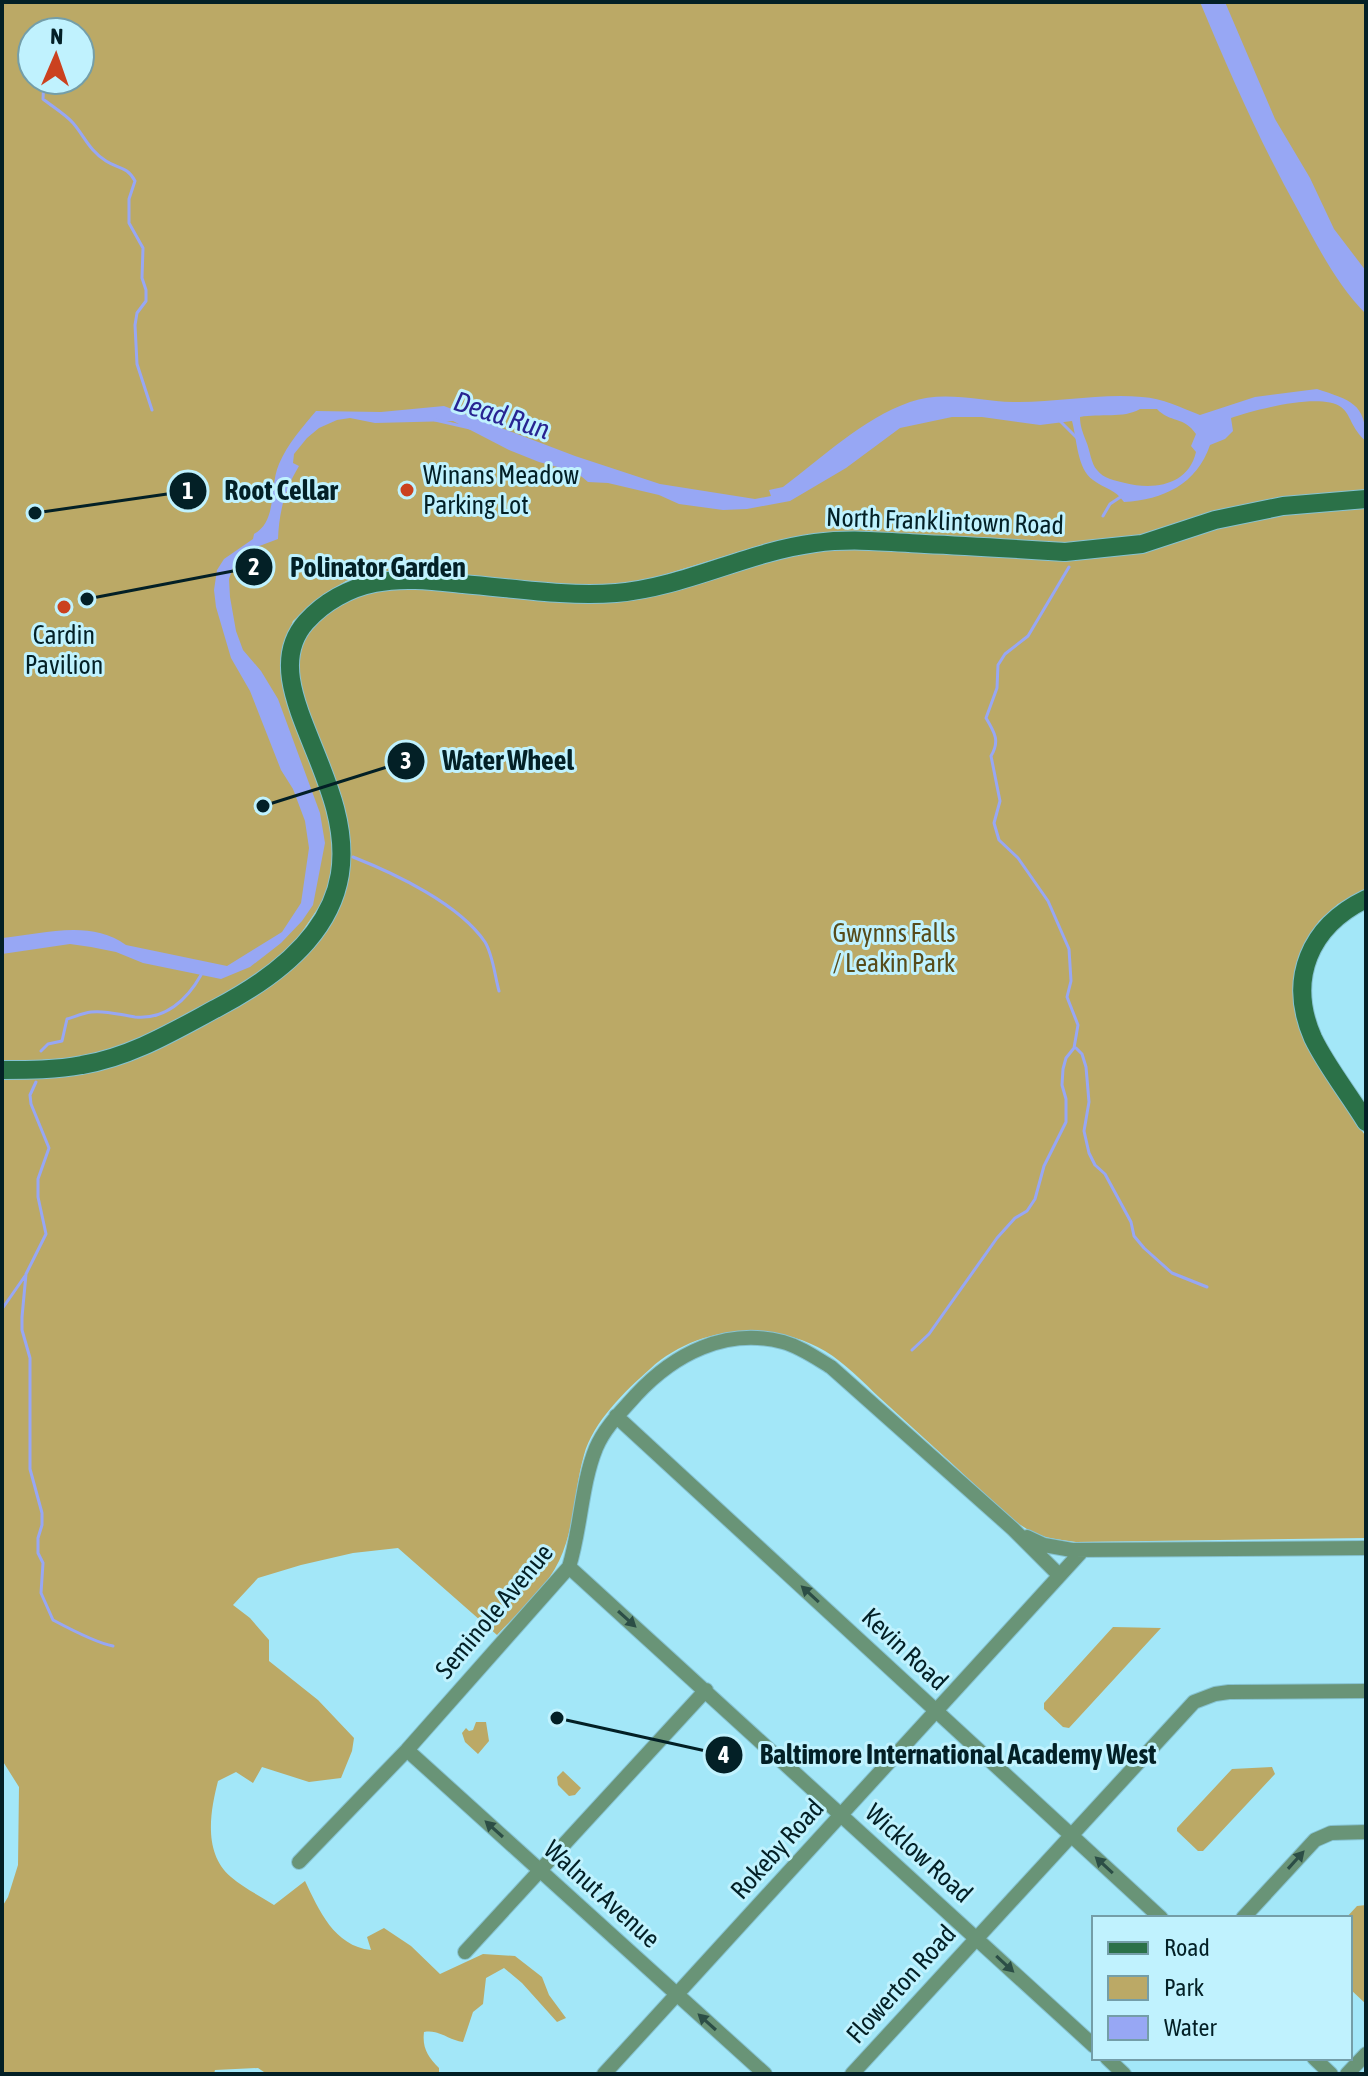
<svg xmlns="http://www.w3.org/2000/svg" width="1368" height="2076" viewBox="0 0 1368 2076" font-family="'Asap Condensed',sans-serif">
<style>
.green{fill:#bba966;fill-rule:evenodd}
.water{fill:#97a7f4;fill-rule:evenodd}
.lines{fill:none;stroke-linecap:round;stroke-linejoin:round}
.stream{stroke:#97a7f4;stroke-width:3}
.street-casing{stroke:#86c3d2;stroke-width:16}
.secondary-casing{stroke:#86c3d2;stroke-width:20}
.street{stroke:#699477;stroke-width:14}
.secondary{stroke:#2b7148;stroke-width:18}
.oneway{fill:#2c4e46}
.poi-dot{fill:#cb411f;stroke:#c0f2fe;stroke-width:3}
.labels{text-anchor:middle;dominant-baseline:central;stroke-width:6;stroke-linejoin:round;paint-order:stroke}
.poi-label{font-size:26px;fill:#032026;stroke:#c0f2fe;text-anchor:start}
.street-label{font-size:26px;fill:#032026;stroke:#c0f2fe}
.park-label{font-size:26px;fill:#574b1a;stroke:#c0f2fe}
.water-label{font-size:28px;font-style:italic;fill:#282492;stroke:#c0f2fe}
.leader{fill:none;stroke:#032026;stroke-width:3}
.callout-dot{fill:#032026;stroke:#c0f2fe;stroke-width:3}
.mark-label{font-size:24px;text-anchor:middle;font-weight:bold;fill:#fff}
.callout-label{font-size:28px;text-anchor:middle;font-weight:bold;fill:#032026;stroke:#c0f2fe;stroke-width:6;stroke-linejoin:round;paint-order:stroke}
</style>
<rect width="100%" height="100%" fill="#a3e7f8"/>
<!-- green -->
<path class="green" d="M2,2H1366V492L1132,538L1060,544L908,534L816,535L764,544L647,580L613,586H580L416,572L368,573L346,581L324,594L293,621L281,654L284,687L318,773L334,830V868L327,895L293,945L254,978L209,1005L133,1042L82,1057L2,1063ZM32,32H80V80H32Z
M1366,504V889L1338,904L1319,921L1299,955L1295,976L1296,1012L1307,1043L1366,1137V1538L1076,1542C1062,1540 1048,1539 1035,1533C1012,1523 993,1501 974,1484C943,1455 911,1426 880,1398C863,1382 845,1363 825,1351C770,1319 697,1326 650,1369C625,1391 593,1422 584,1455C574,1490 575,1528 559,1561C546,1589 517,1613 497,1635L398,1548L353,1553L301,1565L258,1578L233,1605L250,1618L269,1640V1661L318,1700L354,1738L352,1751L341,1778L309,1782L262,1767L253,1783L236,1772L218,1781C210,1812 203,1853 231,1877C244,1888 260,1896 274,1905L305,1881C319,1910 334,1946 371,1950L367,1937L384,1928L411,1946L440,1974L483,1954L515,1956L542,1977L549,1995L566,2018L557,2022L522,1983L504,1968L486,1978L483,2004L473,2012L463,2042C448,2040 439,2029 424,2032C422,2048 428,2057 439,2068V2072L267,2074L258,2068L215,2070L214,2074H2V1907L8,1897L18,1865L19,1787L2,1760V1075L54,1074L262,987L343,885L294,657L318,616L362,591L389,585L610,598L814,547L1068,555L1268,513Z
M1113,1627L1161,1628L1069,1728L1063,1727L1044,1709V1703Z
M476,1722H486L489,1741L478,1754L465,1742L462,1733L466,1728L469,1731L473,1730Z
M1272,1767L1275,1774L1203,1851H1198L1177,1831V1828L1232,1769Z
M563,1771L581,1788L575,1795L569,1796L558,1785L557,1777Z
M1366,1905V2004L1350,1989V1918H1346L1357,1906Z"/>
<!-- water -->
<path class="water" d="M1200,2H1225L1275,119L1310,178L1334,229L1366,271V314C1337,285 1318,247 1299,212C1261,144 1230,74 1200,2Z
M1317,389C1350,400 1366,403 1366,441C1351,429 1351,414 1341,407C1320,392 1254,410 1231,418L1233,431L1225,439L1210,445C1197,484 1163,500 1124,502C1115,489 1105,489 1093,480C1077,469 1077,439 1072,421L1040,425L982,417H952L900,428L846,468L790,501L747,509L723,510L679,504L659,495L608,483L588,482L576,472L539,462L509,450L453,421L375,423L350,418L337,420L319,428L307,438L294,454L293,463L299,466C285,489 279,512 278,539L246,551L234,564L229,579L230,597L236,631L243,650L261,671L278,699L320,813L325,843L313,905L302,921L281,943L250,967L221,979L143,963L116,952L91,947L70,944L2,954V938C43,934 90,919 126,945L227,966L282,932L301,903L309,848L305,821L293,789L281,770L250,691L231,658L216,607L214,590L217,570L224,559L253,539L254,534C278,521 269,486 279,464C288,443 302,428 316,411L381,412L444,406L575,456L660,484L755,499L771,496L769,490L783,487C823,457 862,419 910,402C943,390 979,401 1013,402C1056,403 1099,393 1142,397C1162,398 1182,408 1200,415L1255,397ZM1140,409H1157C1170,423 1184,416 1196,434L1191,446L1196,452C1188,486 1153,490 1125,483C1114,480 1104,479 1097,470C1091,464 1090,450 1086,441C1083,433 1080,426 1080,417C1100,413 1123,419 1140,409Z"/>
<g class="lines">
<!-- stream -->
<path class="stream" d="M44,80L43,99C53,107 65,114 73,123C85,137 89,150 106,161C118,169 127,166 135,181L129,199V223L143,248L142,278L146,290V301L137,313L135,325L137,364L152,410
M435,420L470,428
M1060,421L1077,438
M1103,516L1110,504L1122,496
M353,857C396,874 459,904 485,942C493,955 495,977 499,991
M1076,1048L1082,1054L1086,1067L1089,1102L1084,1131L1089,1153L1095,1165L1105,1174L1131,1222L1134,1236L1144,1248L1172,1273L1207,1287
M41,1051L48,1044L62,1041L67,1019C74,1017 83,1013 91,1012C106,1010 120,1015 135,1017C165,1020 187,1000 201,975
M36,1082L30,1095L31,1104L49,1148L38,1179V1197L46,1234L26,1274L22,1317V1330L30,1358V1469L42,1513V1525L38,1538V1553L43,1563L41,1593L53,1620C68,1628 96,1643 113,1646
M2,1309L25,1276
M912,1350L929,1334L997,1238L1015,1218L1027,1211L1035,1199L1044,1166L1066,1122V1099L1062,1085L1063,1069L1066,1058L1074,1048L1078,1025L1067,997L1071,981L1069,949L1048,901L1018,858L999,840L994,823L1000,801L991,756C1000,741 995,733 986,718L997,688L998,665L1005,654L1028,636L1069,567"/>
<defs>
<path id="street" d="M616,1416L1161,1918
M1027,1537L1044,1545L1072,1550L1366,1548
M569,1567L1094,2046
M407,1750L765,2074
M299,1862L407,1750L569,1567C581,1528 581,1485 596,1448C605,1427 621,1412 636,1395C674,1354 726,1327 783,1342C801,1347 816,1358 831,1367L1013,1529L1059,1575
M1243,1918L1315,1840L1331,1833L1366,1832
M465,1952L706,1690
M1107,2058L1124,2074
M1314,2058L1331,2074
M604,2074L1083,1550
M852,2074L1194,1702L1215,1694L1229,1692L1366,1691
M1347,2074L1366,2054"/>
<path id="secondary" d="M1366,899C1310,926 1287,979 1313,1038C1327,1067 1349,1094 1366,1122
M2,1070C29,1070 56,1070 82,1065C131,1057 174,1031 217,1008C484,868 226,712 306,622C324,602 349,588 375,583C403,577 434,581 463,584C513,588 566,597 616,593C685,587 747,552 815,543C852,538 889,542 925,544C972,546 1018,549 1065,552L1142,544L1215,520L1283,506L1366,499"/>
</defs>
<!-- street casing -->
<use href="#street" class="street-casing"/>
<!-- secondary casing -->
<use href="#secondary" class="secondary-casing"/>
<!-- street -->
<use href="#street" class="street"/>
<!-- secondary -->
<use href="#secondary" class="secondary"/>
</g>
<!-- one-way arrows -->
<defs><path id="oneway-solid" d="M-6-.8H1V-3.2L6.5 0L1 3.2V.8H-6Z" transform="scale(2)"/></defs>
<g class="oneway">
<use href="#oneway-solid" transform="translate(810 1594) rotate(-137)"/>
<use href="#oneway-solid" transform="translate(627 1619) rotate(42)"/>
<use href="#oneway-solid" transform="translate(494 1829) rotate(-138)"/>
<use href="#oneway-solid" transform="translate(1296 1860) rotate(-48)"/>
<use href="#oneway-solid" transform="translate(1104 1865) rotate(-137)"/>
<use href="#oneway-solid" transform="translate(1005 1964) rotate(43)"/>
<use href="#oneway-solid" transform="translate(707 2022) rotate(-138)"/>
</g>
<!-- markers -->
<g class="poi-dot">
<circle cx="407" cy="490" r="8"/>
<circle cx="64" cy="607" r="8"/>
</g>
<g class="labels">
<!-- poi labels -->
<g class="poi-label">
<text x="423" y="475">Winans Meadow<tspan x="423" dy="30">Parking Lot</tspan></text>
<text x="64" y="635" text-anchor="middle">Cardin<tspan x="64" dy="30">Pavilion</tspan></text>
</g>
<!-- street labels -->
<g class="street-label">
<text transform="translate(945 521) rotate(2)">North Franklintown Road</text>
<text transform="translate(494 1611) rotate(-50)">Seminole Avenue</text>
<text transform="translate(905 1649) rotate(43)">Kevin Road</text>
<text transform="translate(777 1849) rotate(-48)">Rokeby Road</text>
<text transform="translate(919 1853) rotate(42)">Wicklow Road</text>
<text transform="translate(602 1894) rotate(42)">Walnut Avenue</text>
<text transform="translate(901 1984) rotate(-48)">Flowerton Road</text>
</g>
<!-- park labels -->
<g class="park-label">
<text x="894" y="933">Gwynns Falls<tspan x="894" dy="30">/ Leakin Park</tspan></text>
</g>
<!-- water labels -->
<g class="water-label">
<text transform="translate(502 415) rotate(18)">Dead Run</text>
</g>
</g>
<!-- callouts -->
<path class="leader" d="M35 513L188 491M87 599L254 567M263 806L406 761M557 1718L724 1755"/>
<g class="callout-dot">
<circle cx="35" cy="513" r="8"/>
<circle cx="87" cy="599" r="8"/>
<circle cx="263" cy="806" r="8"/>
<circle cx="557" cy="1718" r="8"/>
<circle cx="188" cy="491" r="20"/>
<circle cx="254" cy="567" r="20"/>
<circle cx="406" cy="761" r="20"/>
<circle cx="724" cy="1755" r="20"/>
</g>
<g class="mark-label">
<text x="188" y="499">1</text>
<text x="254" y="575">2</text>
<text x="406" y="769">3</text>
<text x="724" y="1763">4</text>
</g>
<g class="callout-label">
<text x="281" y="500">Root Cellar</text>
<text x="378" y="577">Polinator Garden</text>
<text x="508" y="770">Water Wheel</text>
<text x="958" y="1764">Baltimore International Academy West</text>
</g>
<!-- border -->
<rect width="1368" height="2076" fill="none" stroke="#032026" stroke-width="8"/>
<!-- legend -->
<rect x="1092" y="1916" width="260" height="144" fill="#c0f2fe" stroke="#749ea8" stroke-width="2"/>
<rect x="1108" y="1942" width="40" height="12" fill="#2b7148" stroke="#749ea8" stroke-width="2"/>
<text x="1164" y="1956" font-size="24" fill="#032026">Road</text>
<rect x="1108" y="1976" width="40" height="24" fill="#bba966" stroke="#749ea8" stroke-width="2"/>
<text x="1164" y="1996" font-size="24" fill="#032026">Park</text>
<rect x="1108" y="2016" width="40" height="24" fill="#97a7f4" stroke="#749ea8" stroke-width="2"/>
<text x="1164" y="2036" font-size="24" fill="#032026">Water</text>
<!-- north arrow -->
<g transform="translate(56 56) rotate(2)"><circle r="38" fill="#c0f2fe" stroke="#749ea8" stroke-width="2"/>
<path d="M0-6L14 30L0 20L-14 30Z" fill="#cb411f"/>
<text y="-12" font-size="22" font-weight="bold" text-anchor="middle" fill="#032026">N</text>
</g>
</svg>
